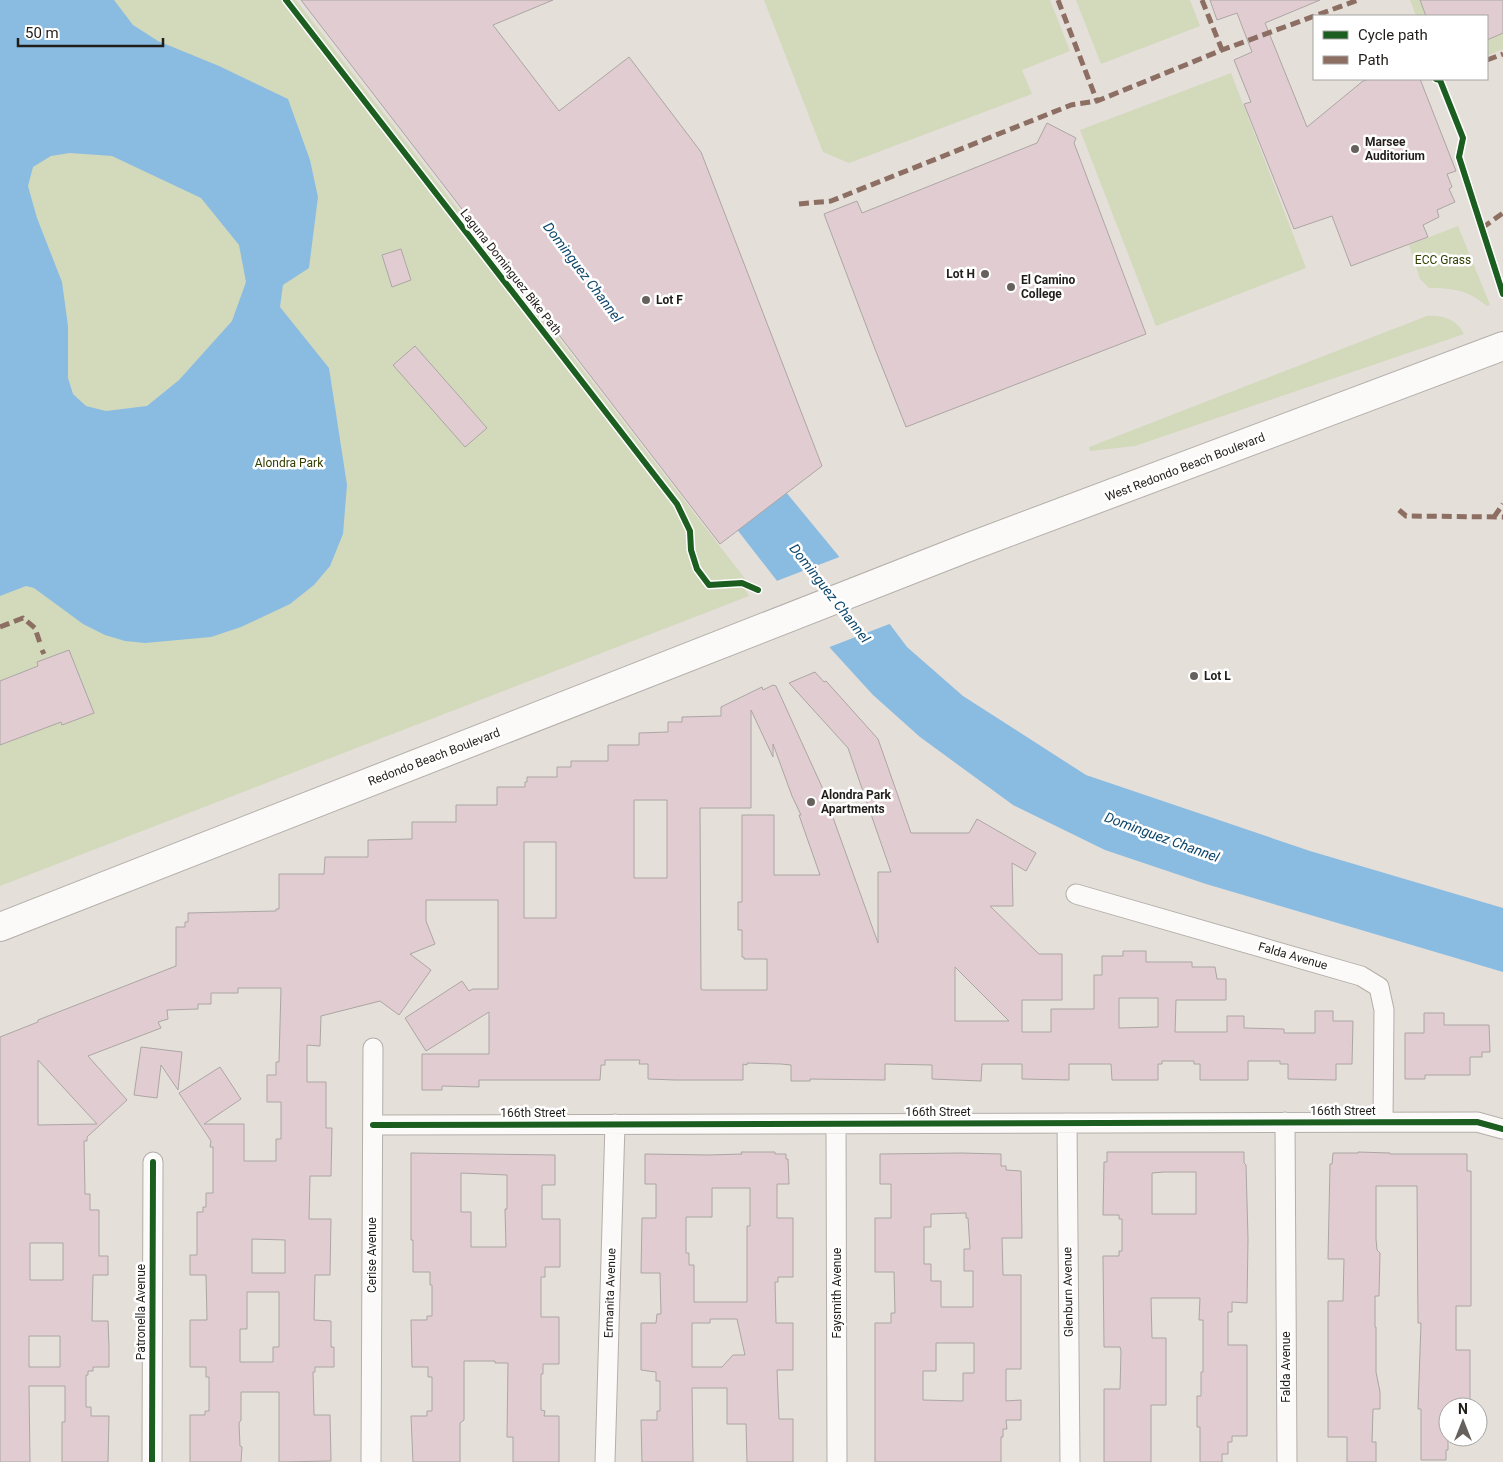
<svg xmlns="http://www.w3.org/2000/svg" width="1503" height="1462" viewBox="0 0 1503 1462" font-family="Roboto,sans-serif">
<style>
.green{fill:#d3d9bb}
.water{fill:#8abce2;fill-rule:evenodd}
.pier{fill:#e5dfd9}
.building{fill:#e1cdd1;stroke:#aba6a4;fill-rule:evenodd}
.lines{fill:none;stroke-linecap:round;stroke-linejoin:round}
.minor-casing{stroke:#b3aea9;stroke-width:21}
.primary-casing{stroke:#b3aea9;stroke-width:30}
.minor{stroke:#fbfaf9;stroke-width:19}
.primary{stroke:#fbfaf9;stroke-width:28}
.quiet{stroke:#8d6e63;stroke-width:5;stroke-dasharray:10 5;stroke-linecap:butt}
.cycleway-casing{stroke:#fff;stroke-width:9}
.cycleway{stroke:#1b5e20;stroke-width:6}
.poi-dot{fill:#66615c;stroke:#fff;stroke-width:2}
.labels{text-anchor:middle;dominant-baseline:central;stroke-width:5;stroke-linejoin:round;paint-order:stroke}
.poi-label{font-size:12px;font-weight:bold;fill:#211d19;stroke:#fff;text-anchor:start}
.park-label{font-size:12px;fill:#323f00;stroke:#fff}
.street-label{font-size:12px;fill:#211d19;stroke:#fff}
.water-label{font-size:14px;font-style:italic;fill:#0e476d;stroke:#fff}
</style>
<rect width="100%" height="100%" fill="#e5dfd9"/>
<!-- green -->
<path class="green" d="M0,0H296L746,580L743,586L749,596L0,886Z
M764,0H1050L1070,51L1022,70L1032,94L849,163L823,152Z
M1076,0H1190L1200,26L1101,64Z
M1410,0H1420L1426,16H1416Z
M1503,33V49L1487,56V40Z
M1231,73L1306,268L1156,326L1080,130Z
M1458,226L1490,305L1487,306C1468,290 1453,288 1429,288L1420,279L1409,245Z
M1427,316C1443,315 1456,319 1464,334L1135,446L1090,451L1089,447Z"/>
<!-- water -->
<path class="water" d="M0,0H114L133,25L158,41L219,66L288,99L310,160L318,197L309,268L283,285L280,307L329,368L347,485L343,534L330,566L314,585L290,604L241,627L211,637L145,643L125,641L105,635L83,624L34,588L26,586L0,596ZM70,153L112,156L201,198L239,245L246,282L232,321L179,380L147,406L106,411L86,406L73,394L68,378V326L62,282L37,218L28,186L33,167L51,156Z
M776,480L837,554L907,647L963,696L1086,775L1310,851L1503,908V972L1206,884L1105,850L1013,805L920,737L873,695L831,649L774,577L718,505Z"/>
<!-- pier -->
<path class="pier" d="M842,556L892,623L827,648L774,582Z"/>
<!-- building -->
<path class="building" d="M301,0H553L493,25L559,111L629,57L701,152L822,466L720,544Z
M1210,0H1320L1265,23L1307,127L1363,81L1369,79H1420L1456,171L1447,174L1452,187L1449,189L1455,202L1437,210L1439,217L1423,225L1428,237L1351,266L1332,216L1294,229L1244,104L1251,102L1234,60L1252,52L1237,13L1217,20Z
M1420,0H1503V33L1487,40V16H1426Z
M1047,123L1076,138L1074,143L1146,334L906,427L875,349L824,214L857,201L862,213L1037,143Z
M401,249L411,280L392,287L382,255Z
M415,346L487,428L465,447L393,365Z
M69,650L94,713L62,725L61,722L0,745V681L38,666L37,662Z
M815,672L824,682L826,681L878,739L911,833H969L977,819L1036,853L1026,871L1012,863L1013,906H990L1039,954H1062V1000H1022V1032H1051V1009H1094V975H1102V956H1123V951H1146V962H1192V967H1215L1217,979H1226V1000H1176L1175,1032H1227V1016H1244V1028L1284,1029V1033H1315V1011H1333V1021H1353L1352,1064H1336V1080L1288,1079V1064H1280V1061H1248V1080H1200V1064H1194V1061H1162V1064H1158V1080H1112L1111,1064H1069V1080L1022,1079V1064H982L981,1081L932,1079V1065L885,1064V1080L810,1079V1081H791V1065L781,1064L747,1063V1065L743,1064V1080H675L648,1079V1064H639L640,1060H605V1065H601L600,1080H479V1087L442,1086V1090H422V1054H489V1012L426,1051L405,1018L462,981L469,991L473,989H498V900H426V921L435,944L410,954L431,970L399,1015L380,1001L321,1016L320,1046L307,1045V1082H326V1128H332L331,1176H310L309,1219H331L330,1275H315L314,1320L331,1321V1347H334V1367H315V1372H313L314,1415H330L331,1461L279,1462V1392H241V1420L239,1423L240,1446L242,1447L241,1462H190V1415H205V1411H209V1377H206V1367H190V1320H207L206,1275H190V1255H197V1212H203V1207H206V1193H213V1147H210L211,1141L179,1093L220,1067L241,1099L204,1124H244V1161H276V1139H281V1102H267V1075H276V1062H279L281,988H238V993H211V1004H198V1009L167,1010L168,1019L158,1022L161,1028L88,1056L127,1100L87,1137V1141H84L85,1194H90V1210H99V1256H108V1275H93L92,1321H108L109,1347V1367H93V1371H88V1375H86V1407H91V1416H109L108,1462H62V1422H65V1386H29L30,1462H0V1037L38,1022V1020L176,966V927H185V922H188V913L276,911V909H279V874H324L325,857H368V840L412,839V822H456V805H497V787H525V782H527V777H557V767H571V761H608V745H639V733L668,732V722H682V717L721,716V707L762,687L763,690L773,685L776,686L822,787L878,943V872H891L848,748L789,683ZM751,710L773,757V744L792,796L801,815H799L820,875H774V815H742V902H738V930H742V957H744V959H767V990H703L701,989L700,808H751ZM634,800H667V878H634ZM524,842H556V918H524ZM955,967L1009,1021H955ZM1119,998H1158V1027L1119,1028ZM38,1060L97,1124L38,1125ZM252,1239L285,1240V1273H252ZM30,1243H63V1280H30ZM247,1292H279V1347H273V1362H240V1329H247ZM29,1336H60V1367H29Z
M1424,1013H1444V1025H1489L1490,1052H1482V1057H1470V1075H1425V1079H1405V1033H1424Z
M141,1047L182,1052L178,1090L161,1065L157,1098L134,1095Z
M741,1152H775V1154H786V1159H788L789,1184H777V1218H793V1277H778V1282H775L776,1323H793V1370H777L779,1419H793V1462H747L746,1424H727V1388H692L693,1462H642L641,1420H657V1411H660V1381H656V1372L641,1370V1323H656L657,1314H661L660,1273H641L642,1218H656V1184H645V1154L709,1155L742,1154ZM712,1188H750V1226H747V1302H694V1265H689V1253H686V1217H712ZM710,1319H737L745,1355H733L722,1367H692V1323H710Z
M1107,1152H1244V1163L1246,1165L1248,1239L1247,1303L1232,1302V1312H1228V1345H1247V1436H1232V1442H1228V1454H1222V1462H1200V1427H1197V1396H1201V1372H1203V1320H1199L1200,1298H1151L1152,1338H1166V1405H1151V1462H1104V1389H1120L1121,1351L1120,1347H1104L1103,1256H1119V1251H1122V1219H1119V1215H1103L1104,1162H1107ZM1164,1172H1196V1214H1152V1173Z
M1358,1152L1390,1153V1154H1467V1171H1471V1306H1456V1350H1470V1407H1448V1450H1446V1460H1421V1409H1418L1421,1323H1418L1417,1186H1376V1239L1377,1250L1380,1253L1379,1296H1375V1327H1376V1372L1380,1392V1409H1373L1372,1442H1376V1462H1347V1437H1328V1301H1343L1344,1259H1328L1330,1164H1332L1333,1153H1358Z
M411,1153L555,1155V1185H542V1219H560V1267H545V1277H541V1317H559V1364H543V1374H541V1410L545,1411L544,1416H559V1462H513V1437H507L508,1363H495V1361H464V1420L460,1423V1462H413L411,1416H427V1411H432V1377H428V1367H412L411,1320H427V1316H432V1285H430V1272H413V1240H411ZM461,1173L507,1175V1209H505L506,1247H471V1212H461Z
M961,1153L1001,1154V1166H1006V1170L1021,1171L1022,1238H1002L1003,1275H1021V1369H1006V1401L1021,1400V1420H1006L1007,1429H1003V1437H1001V1462H875V1323H891V1313H895L894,1272H875V1218H891V1184H880V1154ZM966,1213V1218H968L970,1249H964V1271H973V1307H941V1281H931V1264H924V1227H931V1214ZM936,1343H974V1373H963V1401L923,1400V1371H936Z"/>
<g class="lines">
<defs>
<path id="minor" d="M1076,894L1361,976L1379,987L1384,1010L1383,1122
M1285,1122L1287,1462
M1067,1123L1070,1462
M836,1124L837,1462
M373,1125L1477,1122L1503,1129
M152,1462L153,1162
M371,1462L373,1048
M605,1462L615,1124"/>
<path id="primary" d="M0,927L969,547L1503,346"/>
</defs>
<!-- minor casing -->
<use href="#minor" class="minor-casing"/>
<!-- primary casing -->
<use href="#primary" class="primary-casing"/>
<!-- minor -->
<use href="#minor" class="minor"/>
<!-- primary -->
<use href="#primary" class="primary"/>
<!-- quiet -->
<path class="quiet" d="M1058,0L1097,101
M1202,0L1222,50
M1487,60L1503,54
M799,204L831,201L1071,105L1097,101L1222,50L1358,0
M1482,228L1503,213
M1399,510L1406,516L1503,517
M1494,517L1503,504
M0,627L23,618L35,628L40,643
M42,650L44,654"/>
<defs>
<path id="cycleway" d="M286,0L677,504L690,531L691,550L697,569L709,585L742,583L758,590
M1436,79L1440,80L1463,138L1459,157L1503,294
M373,1125L1477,1122L1503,1129
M152,1462L153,1162"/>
</defs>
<!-- cycleway casing -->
<use href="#cycleway" class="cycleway-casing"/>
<!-- cycleway -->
<use href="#cycleway" class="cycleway"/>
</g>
<!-- markers -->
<g class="poi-dot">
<circle cx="1355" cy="149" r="5"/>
<circle cx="985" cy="274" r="5"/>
<circle cx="1011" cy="287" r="5"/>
<circle cx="646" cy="300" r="5"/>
<circle cx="1194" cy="676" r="5"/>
<circle cx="811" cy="802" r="5"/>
</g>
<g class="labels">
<!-- poi labels -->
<g class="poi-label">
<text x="1365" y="142">Marsee<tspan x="1365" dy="14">Auditorium</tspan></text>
<text x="975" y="274" text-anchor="end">Lot H</text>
<text x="1021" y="280">El Camino<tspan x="1021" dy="14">College</tspan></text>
<text x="656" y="300">Lot F</text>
<text x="1204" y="676">Lot L</text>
<text x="821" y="795">Alondra Park<tspan x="821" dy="14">Apartments</tspan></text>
</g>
<!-- park labels -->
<g class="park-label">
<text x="1443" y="260">ECC Grass</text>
<text x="289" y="463">Alondra Park</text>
</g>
<!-- street labels -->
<g class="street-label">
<text transform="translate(511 272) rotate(52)">Laguna Dominguez Bike Path</text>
<text transform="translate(1185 467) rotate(-21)">West Redondo Beach Boulevard</text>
<text transform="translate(434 757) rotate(-21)">Redondo Beach Boulevard</text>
<text transform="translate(1293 956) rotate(16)">Falda Avenue</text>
<text x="1343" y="1111">166th Street</text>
<text x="938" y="1112">166th Street</text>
<text x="533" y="1113">166th Street</text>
<text transform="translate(372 1255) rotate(-90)">Cerise Avenue</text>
<text transform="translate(1068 1292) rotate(-91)">Glenburn Avenue</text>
<text transform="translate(610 1293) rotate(-88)">Ermanita Avenue</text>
<text transform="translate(837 1293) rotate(-90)">Faysmith Avenue</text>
<text transform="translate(141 1312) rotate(-90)">Patronella Avenue</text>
<text transform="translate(1286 1367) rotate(-90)">Falda Avenue</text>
</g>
<!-- water labels -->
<g class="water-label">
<text transform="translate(583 272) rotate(53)">Dominguez Channel</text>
<text transform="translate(830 593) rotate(52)">Dominguez Channel</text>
<text transform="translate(1162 837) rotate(20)">Dominguez Channel</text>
</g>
</g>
<!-- legend -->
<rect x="1313" y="15" width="175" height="65" fill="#ffffff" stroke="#a6a5a3"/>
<rect x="1323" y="31" width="25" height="8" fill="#1b5e20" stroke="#a6a5a3"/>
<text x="1358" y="40" font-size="15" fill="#211d19">Cycle path</text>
<rect x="1323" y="56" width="25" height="8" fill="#8d6e63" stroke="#a6a5a3"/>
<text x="1358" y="65" font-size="15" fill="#211d19">Path</text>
<!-- north arrow -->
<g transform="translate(1463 1422)"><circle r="24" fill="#ffffff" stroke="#a6a5a3"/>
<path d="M0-4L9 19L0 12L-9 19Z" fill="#66615c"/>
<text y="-8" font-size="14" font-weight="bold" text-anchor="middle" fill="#211d19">N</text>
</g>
<!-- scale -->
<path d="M18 38v8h145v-8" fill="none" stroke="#211d19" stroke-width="2.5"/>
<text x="25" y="38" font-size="15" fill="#211d19" stroke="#ffffff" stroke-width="4" paint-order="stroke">50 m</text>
</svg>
